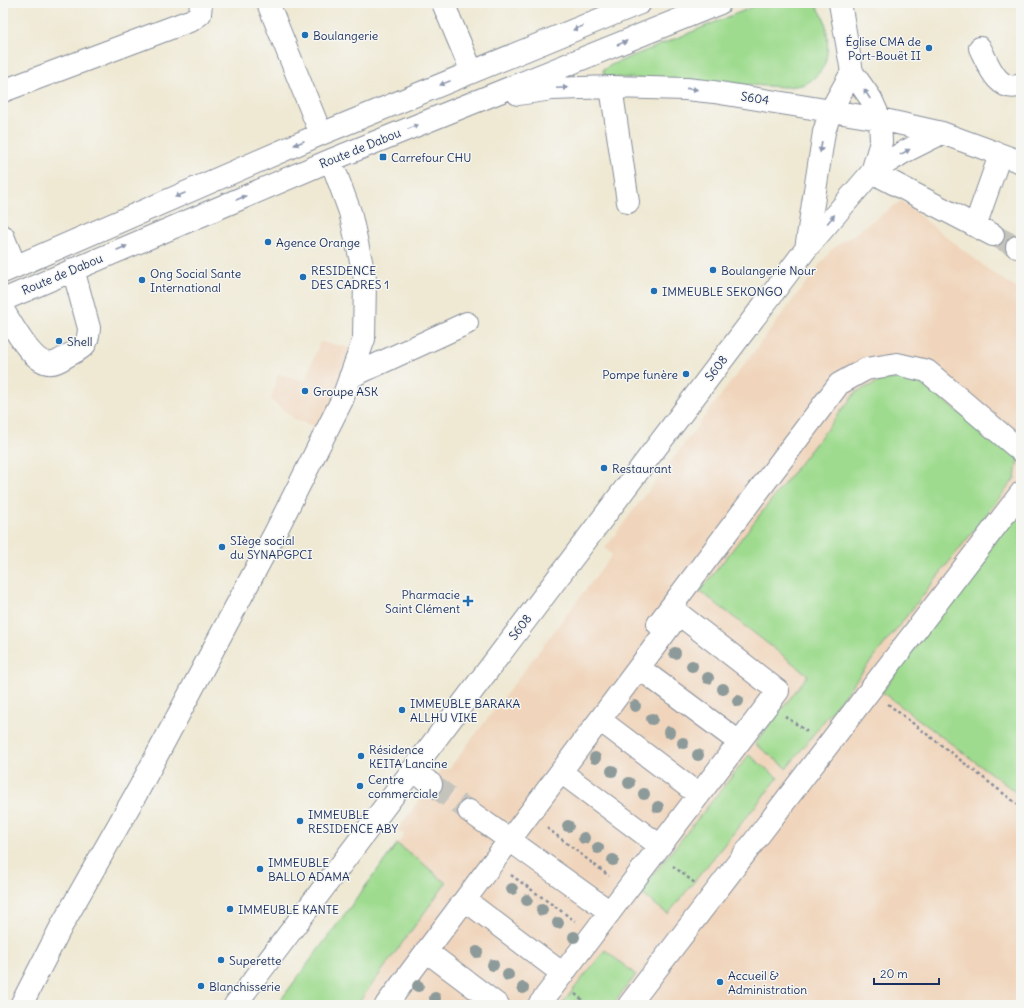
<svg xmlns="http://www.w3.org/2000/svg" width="1024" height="1008" viewBox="0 0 1024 1008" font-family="Delius,sans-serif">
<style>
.built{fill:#f0d5bc}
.green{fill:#9fdb8f;stroke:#5d8576}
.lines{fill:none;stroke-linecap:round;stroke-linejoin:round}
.minor-tunnel{stroke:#c5c4bc;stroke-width:22;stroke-dasharray:22 11;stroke-linecap:butt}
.minor-casing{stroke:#858c99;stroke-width:24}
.path{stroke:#858c99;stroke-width:2.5;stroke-dasharray:3 3;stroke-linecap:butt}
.minor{stroke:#fff;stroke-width:22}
.tree{fill:#8d9a9a}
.oneway{fill:#8d97ae}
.poi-dot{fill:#1f6fb2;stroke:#f6f6f2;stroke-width:1.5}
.labels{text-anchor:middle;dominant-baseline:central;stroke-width:3;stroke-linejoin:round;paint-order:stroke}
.poi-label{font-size:12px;fill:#1b2f5e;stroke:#f6f6f2;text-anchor:start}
.street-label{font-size:12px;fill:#1b2f5e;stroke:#f6f6f2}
</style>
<rect width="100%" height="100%" fill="#f6f6f2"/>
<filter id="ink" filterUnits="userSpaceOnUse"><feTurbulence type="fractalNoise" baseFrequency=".025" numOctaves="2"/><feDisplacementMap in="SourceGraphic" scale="8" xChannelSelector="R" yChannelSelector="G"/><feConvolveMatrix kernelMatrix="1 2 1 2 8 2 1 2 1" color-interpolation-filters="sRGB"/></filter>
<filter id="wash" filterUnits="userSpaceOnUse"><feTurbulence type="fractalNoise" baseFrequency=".012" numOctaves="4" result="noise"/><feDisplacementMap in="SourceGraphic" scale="16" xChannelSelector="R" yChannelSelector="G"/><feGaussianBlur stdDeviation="0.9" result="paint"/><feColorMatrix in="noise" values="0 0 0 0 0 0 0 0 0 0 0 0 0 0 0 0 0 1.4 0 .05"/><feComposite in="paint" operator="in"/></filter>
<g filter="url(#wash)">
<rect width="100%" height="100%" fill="#efe9d4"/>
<!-- built -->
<path class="built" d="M901,201L989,270L1021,291V1005H277L404,835L397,830L444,766L449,769L612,555L605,548L831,250Z
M320,342L353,348L323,429L296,420L271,400L278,374L305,381Z"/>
<!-- green -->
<path class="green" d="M762,3H811C829,11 830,47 825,63C824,67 819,73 816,76C807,86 797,86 785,87L608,77L604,74L603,70L611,65Z
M913,377L1018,457L1015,478L787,768L755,744L808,675L700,591L856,392L883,380Z
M1021,506V796L882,692Z
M749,755L778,778L668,914L639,892Z
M397,844L419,860L446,883L357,1005H277Z
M605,950L636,975L612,1005H561Z"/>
</g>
<g filter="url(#ink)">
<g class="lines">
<!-- minor-tunnel -->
<path class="minor-tunnel" d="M993,235L1017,247
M431,784L469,811"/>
<defs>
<path id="minor" d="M268,3L321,134
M443,3L472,72
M980,48C988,64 998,94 1021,85
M611,87L628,202
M3,91L192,20L200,14L201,3
M518,94L552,89L611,87L686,89L714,92L880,119L942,133L1021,162
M872,172L993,235
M872,172L904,152L942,133
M975,226L1000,155
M3,236L15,266
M1017,247L1021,246
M806,249L824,132L831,110L852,72
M3,272L321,134L640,3
M3,300L331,160L720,3
M3,310C12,324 33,366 52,363C58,363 66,356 71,354C85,347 88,344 89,328L73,269
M350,377L467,323
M658,624L839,384L866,369L897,364L927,371L1021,451
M639,668L739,742
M600,720L699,795
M413,770L431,784
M561,772L660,846
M469,811L610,912
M465,900L563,974
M426,951L498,1005
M21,1005L62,925L140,787L275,533L342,400L364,339L365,279L350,212L331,160
M235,1005L806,249L872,172L881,142L880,119L871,99L852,72L840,3
M386,1005L679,614L778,691L539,1005
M629,1005L1021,493"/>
</defs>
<!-- minor casing -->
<use href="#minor" class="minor-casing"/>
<!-- path -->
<path class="path" d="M888,704L1021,807
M785,716L809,733
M547,828L609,876
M673,866L696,884
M511,875L575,921
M575,994L589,1005"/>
<!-- minor -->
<use href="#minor" class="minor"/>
</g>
<!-- trees -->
<g class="tree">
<circle cx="675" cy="653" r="6"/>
<circle cx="692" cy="666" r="6"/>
<circle cx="708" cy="678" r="6"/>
<circle cx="723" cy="689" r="6"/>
<circle cx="738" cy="701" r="6"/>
<circle cx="635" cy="706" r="6"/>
<circle cx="652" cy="719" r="6"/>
<circle cx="669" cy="732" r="6"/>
<circle cx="683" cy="743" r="6"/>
<circle cx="698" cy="755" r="6"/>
<circle cx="595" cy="758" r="6"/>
<circle cx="612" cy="771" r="6"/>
<circle cx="629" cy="783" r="6"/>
<circle cx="644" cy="794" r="6"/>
<circle cx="658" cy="807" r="6"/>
<circle cx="568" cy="826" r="6"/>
<circle cx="584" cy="838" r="6"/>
<circle cx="598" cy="848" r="6"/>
<circle cx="613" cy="860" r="6"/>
<circle cx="512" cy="889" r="6"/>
<circle cx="527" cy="900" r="6"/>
<circle cx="542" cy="910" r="6"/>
<circle cx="558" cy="923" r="6"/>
<circle cx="574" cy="937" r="6"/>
<circle cx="477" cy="952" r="6"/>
<circle cx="493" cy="965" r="6"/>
<circle cx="508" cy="975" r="6"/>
<circle cx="418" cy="986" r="6"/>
<circle cx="523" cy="988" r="6"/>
<circle cx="435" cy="998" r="6"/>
</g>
<!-- one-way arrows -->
<defs><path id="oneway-solid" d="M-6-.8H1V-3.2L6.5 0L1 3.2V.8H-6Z"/></defs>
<g class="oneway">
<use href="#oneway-solid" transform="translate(578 28) rotate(158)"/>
<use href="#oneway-solid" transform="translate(622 43) rotate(-22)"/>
<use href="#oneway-solid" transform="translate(445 83) rotate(158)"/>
<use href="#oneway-solid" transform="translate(562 88) rotate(-2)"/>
<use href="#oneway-solid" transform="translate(692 89) rotate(6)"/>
<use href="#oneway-solid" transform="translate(867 94) rotate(-123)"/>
<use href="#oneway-solid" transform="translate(413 127) rotate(-22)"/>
<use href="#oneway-solid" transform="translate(299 143) rotate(157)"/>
<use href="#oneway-solid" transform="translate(821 147) rotate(99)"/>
<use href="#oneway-solid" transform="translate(905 152) rotate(-29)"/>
<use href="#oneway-solid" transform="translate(180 195) rotate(157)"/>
<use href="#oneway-solid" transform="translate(241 198) rotate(-23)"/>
<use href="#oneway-solid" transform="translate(831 219) rotate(-50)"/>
<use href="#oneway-solid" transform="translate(122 248) rotate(-23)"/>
</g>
</g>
<!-- markers -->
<g class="poi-dot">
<circle cx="305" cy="35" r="4"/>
<circle cx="929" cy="48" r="4"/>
<rect x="379" y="153" width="8" height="8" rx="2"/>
<circle cx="268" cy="242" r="4"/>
<circle cx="713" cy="270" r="4"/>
<circle cx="303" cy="277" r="4"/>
<circle cx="142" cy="280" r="4"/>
<circle cx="654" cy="291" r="4"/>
<circle cx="59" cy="341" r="4"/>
<circle cx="686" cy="374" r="4"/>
<circle cx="305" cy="391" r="4"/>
<circle cx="604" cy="468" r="4"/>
<circle cx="222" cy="547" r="4"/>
<path d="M466 595h4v4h4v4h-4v4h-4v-4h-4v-4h4z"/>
<circle cx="402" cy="710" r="4"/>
<circle cx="361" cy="756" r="4"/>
<circle cx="360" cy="786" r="4"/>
<circle cx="300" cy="821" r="4"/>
<circle cx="260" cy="869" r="4"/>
<circle cx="230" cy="909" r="4"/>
<circle cx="221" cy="960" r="4"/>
<circle cx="720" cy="982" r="4"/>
<circle cx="201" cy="986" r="4"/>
</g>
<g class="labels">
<!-- poi labels -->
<g class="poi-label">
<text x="313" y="35">Boulangerie</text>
<text x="921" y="41" text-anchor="end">Église CMA de<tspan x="921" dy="14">Port-Bouët II</tspan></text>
<text x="391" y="157">Carrefour CHU</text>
<text x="276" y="242">Agence Orange</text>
<text x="311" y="270">RESIDENCE<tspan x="311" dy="14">DES CADRES 1</tspan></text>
<text x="721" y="270">Boulangerie Nour</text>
<text x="150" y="273">Ong Social Sante<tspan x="150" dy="14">International</tspan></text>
<text x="662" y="291">IMMEUBLE SEKONGO</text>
<text x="67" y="341">Shell</text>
<text x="678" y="374" text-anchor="end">Pompe funère</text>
<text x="313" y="391">Groupe ASK</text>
<text x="612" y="468">Restaurant</text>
<text x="230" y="540">SIège social<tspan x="230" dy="14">du SYNAPGPCI</tspan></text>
<text x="460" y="594" text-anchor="end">Pharmacie<tspan x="460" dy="14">Saint Clément</tspan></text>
<text x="410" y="703">IMMEUBLE BARAKA<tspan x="410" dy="14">ALLHU VIKE</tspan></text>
<text x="369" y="749">Résidence<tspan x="369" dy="14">KEITA Lancine</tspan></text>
<text x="368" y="779">Centre<tspan x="368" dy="14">commerciale</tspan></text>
<text x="308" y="814">IMMEUBLE<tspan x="308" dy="14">RESIDENCE ABY</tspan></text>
<text x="268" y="862">IMMEUBLE<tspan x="268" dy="14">BALLO ADAMA</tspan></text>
<text x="238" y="909">IMMEUBLE KANTE</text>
<text x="229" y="960">Superette</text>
<text x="728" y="975">Accueil &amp;<tspan x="728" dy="14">Administration</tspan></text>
<text x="209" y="986">Blanchisserie</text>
</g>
<!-- street labels -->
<g class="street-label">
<text transform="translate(755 98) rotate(9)">S604</text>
<text transform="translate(360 148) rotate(-22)">Route de Dabou</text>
<text transform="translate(62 274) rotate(-23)">Route de Dabou</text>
<text transform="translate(716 368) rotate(-53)">S608</text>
<text transform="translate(520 627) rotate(-53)">S608</text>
</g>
</g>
<!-- margin -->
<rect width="1024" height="1008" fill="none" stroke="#f6f6f2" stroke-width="16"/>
<!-- scale -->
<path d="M874 978v6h65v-6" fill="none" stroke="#1b2f5e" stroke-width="2"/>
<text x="880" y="978" font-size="12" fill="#1b2f5e" stroke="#f6f6f2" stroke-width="3" paint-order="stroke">20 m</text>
</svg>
